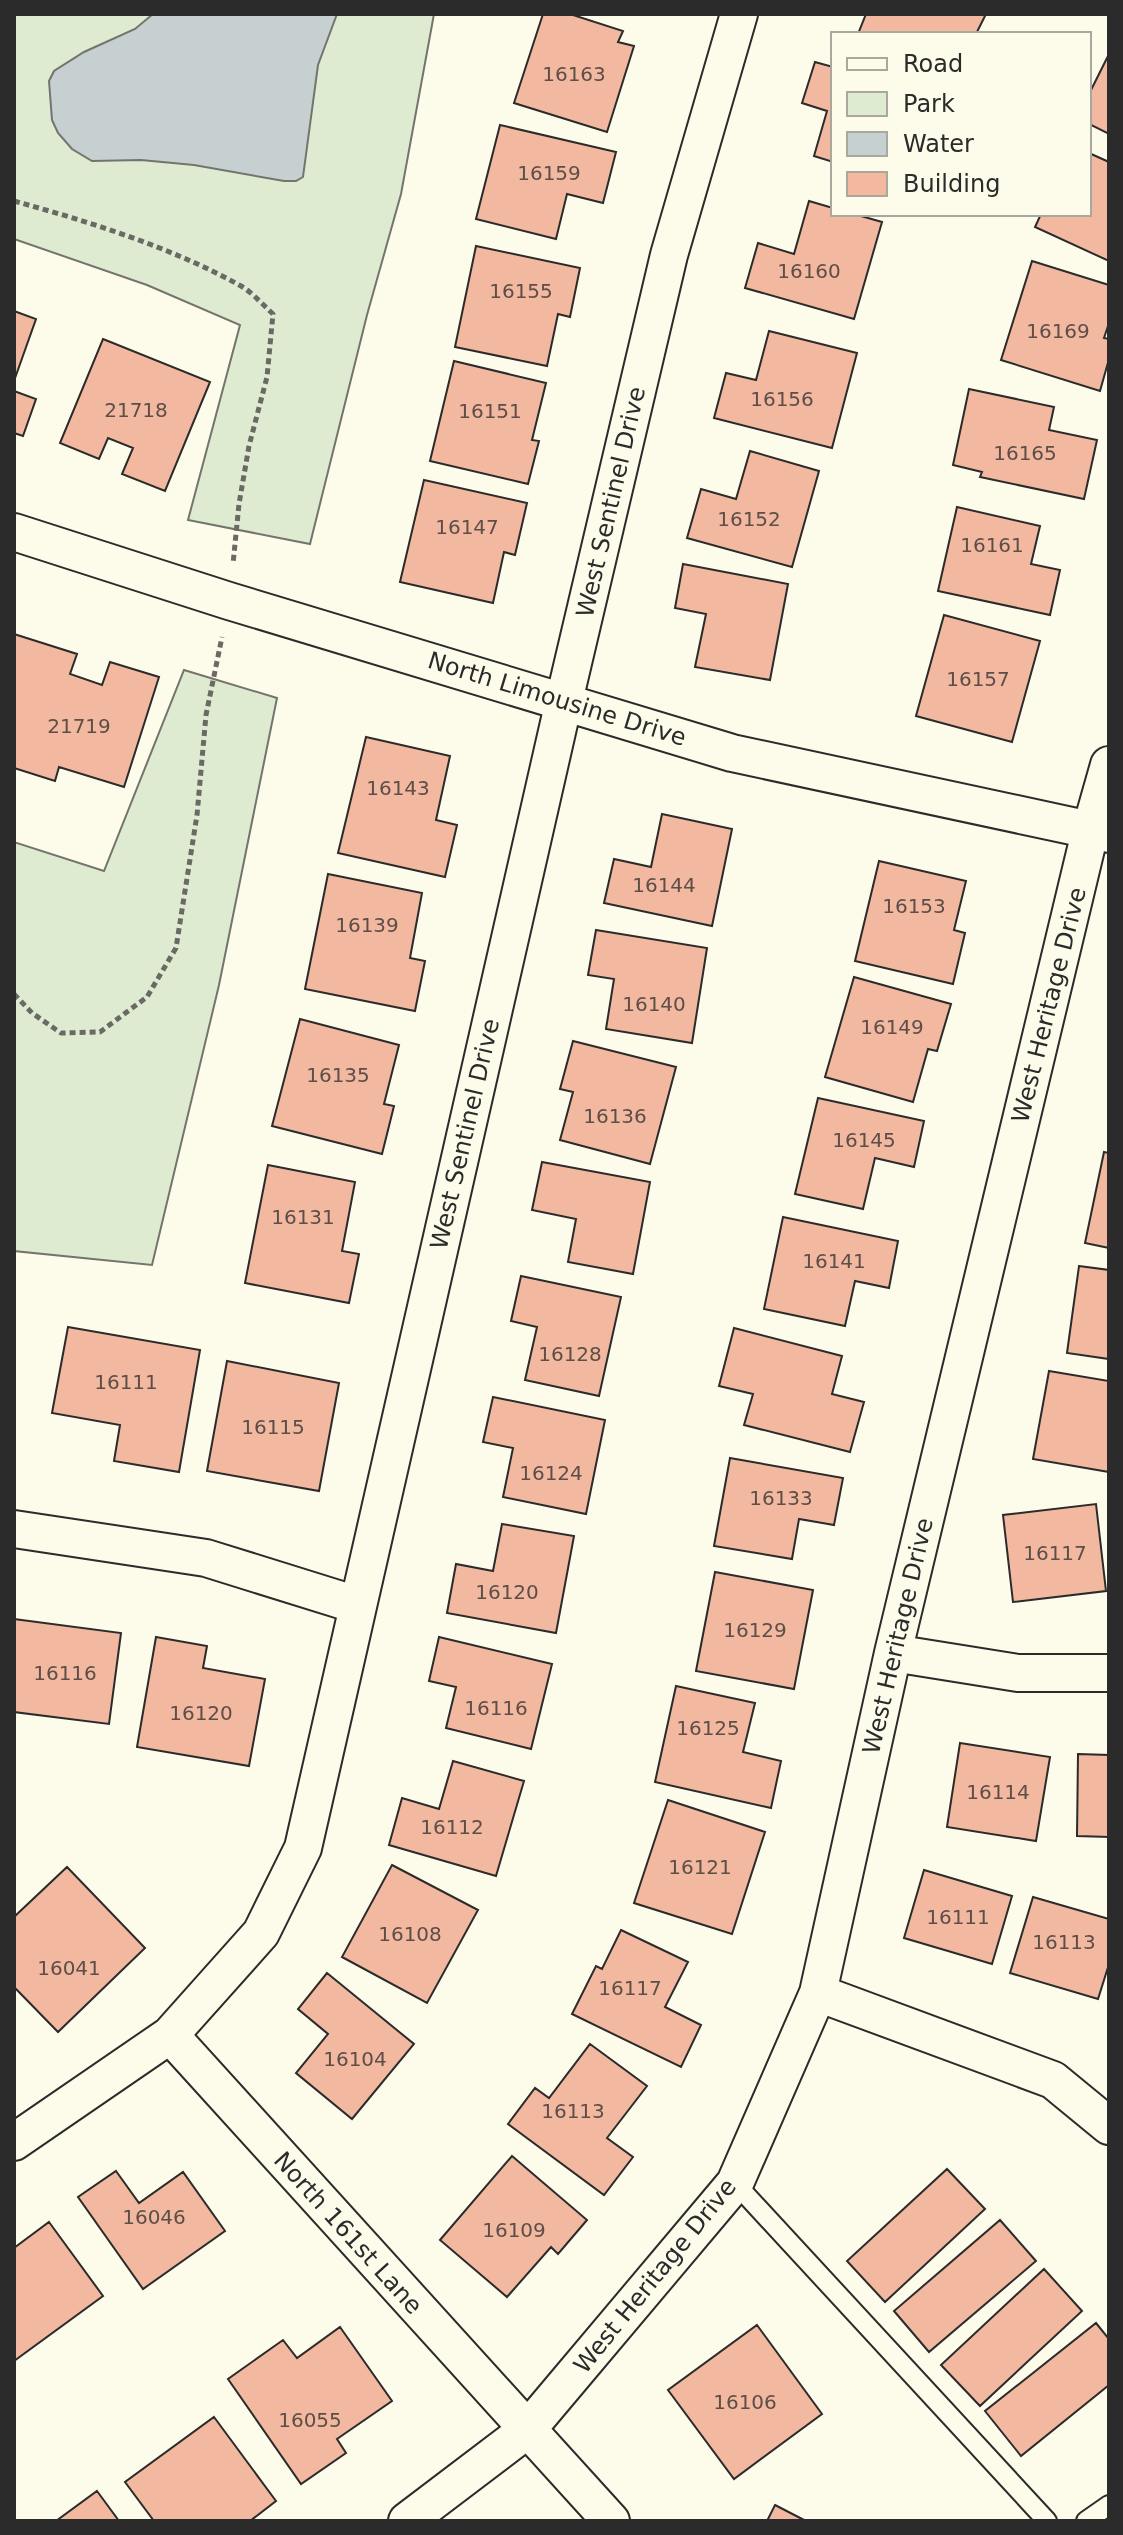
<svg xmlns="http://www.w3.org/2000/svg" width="1123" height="2535" viewBox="0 0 1123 2535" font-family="'DejaVu Sans',sans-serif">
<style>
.green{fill:#deebd1;stroke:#74746e;stroke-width:2}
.water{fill:#c7d0d0;stroke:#74746e;stroke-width:2}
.building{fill:#f2b8a0;stroke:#2b2b2b;stroke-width:2}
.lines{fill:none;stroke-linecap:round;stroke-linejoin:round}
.service-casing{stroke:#2b2b2b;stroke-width:22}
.minor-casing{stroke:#2b2b2b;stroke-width:40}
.path{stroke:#6a6964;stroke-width:5;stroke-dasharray:6 4;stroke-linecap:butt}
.service{stroke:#fdfbea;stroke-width:18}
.minor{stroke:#fdfbea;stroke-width:36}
.labels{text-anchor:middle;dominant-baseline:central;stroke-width:6;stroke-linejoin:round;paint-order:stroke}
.number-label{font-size:20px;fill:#5d4e48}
.street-label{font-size:24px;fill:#2b2b2b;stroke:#fdfbea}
</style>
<rect width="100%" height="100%" fill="#fdfbea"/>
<!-- green -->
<path class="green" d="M14,14H434L401,194L367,315L310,544L188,520L240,325L147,285L14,239Z
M184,670L277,698L219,985L152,1265L14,1251V842L104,871Z"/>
<!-- water -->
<path class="water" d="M153,14H337L318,65L303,177L296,181H284L194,165L141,160L92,161L72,149L58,133L52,120L49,81L54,71L84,52L135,29Z"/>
<!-- building -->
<path class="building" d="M543,14H570L623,31L618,42L634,46L607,132L514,103Z
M866,14H986L976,34H858Z
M1109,54V134L1089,124V94Z
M815,62L833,67V162L814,156L827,111L802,103Z
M500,125L616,152L603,203L567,194L556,239L476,219Z
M1089,153L1109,162V261L1035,227L1041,214H1089Z
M809,201L833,208V214H854L882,222L854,319L745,288L758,243L794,254Z
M476,246L580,268L570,317L558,314L547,366L455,347Z
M1032,261L1109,285V323L1104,338L1109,339V359L1100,391L1001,360Z
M14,311L36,319L14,381Z
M769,331L857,353L832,448L714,418L726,373L756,380Z
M103,339L210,382L165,491L122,474L133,448L108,438L99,459L60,443Z
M454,361L546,383L532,440L539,441L528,484L430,461Z
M969,389L1054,407L1049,430L1097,440L1084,499L980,477L982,472L953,465Z
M14,391L36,399L23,436L14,433Z
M750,451L819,471L792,567L687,538L701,489L736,499Z
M424,480L527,503L515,555L504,552L493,603L400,582Z
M957,507L1040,526L1031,564L1060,570L1050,615L938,591Z
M683,564L788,584L770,680L695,667L706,614L675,608Z
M944,615L1040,641L1012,742L916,716Z
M14,634L77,654L70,674L102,685L110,662L159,677L124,787L59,767L55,781L14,768Z
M366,737L450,756L436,820L457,825L445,877L338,853Z
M662,814L732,829L712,926L604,903L614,859L651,867Z
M879,861L966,881L954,930L965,933L953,984L855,961Z
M328,874L422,893L410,958L425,961L415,1011L305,989Z
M596,930L707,948L692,1043L606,1029L614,979L588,975Z
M854,977L951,1004L937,1051L928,1049L913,1102L825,1077Z
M300,1019L399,1045L384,1104L394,1106L382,1154L272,1126Z
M573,1041L676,1067L650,1164L560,1140L573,1092L560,1089Z
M818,1098L924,1121L914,1167L875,1158L863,1209L795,1194Z
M1104,1152L1109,1153V1248L1085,1243Z
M542,1162L650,1182L633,1274L568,1262L576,1219L532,1210Z
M268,1165L355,1182L342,1251L359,1254L349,1303L245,1283Z
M783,1217L898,1241L889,1288L855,1281L845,1326L764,1309Z
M1079,1266L1109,1270V1359L1067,1353Z
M521,1276L621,1297L599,1396L525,1380L537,1327L511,1321Z
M68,1327L200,1350L179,1472L114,1461L120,1425L52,1413Z
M734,1328L842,1356L832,1394L864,1402L850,1452L744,1425L753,1394L719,1386Z
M227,1361L339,1383L319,1491L207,1471Z
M1049,1371L1109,1381V1472L1033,1459Z
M493,1397L605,1420L586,1514L503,1497L513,1448L483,1442Z
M730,1458L843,1478L834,1525L799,1519L792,1559L714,1546Z
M1096,1504L1106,1591L1013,1602L1003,1515Z
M502,1524L574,1536L556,1633L447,1613L456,1564L493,1571Z
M715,1572L813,1590L794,1689L696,1671Z
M14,1619L121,1633L109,1724L14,1712Z
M156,1637L207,1646L203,1668L265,1679L249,1766L137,1747Z
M439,1637L552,1664L531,1749L446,1728L456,1687L429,1681Z
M676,1686L755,1703L743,1752L781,1761L771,1808L655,1782Z
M960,1743L1050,1757L1036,1841L947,1827Z
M1078,1754L1109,1755V1837L1077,1836Z
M453,1761L524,1781L496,1876L389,1845L402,1798L439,1809Z
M668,1800L765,1832L732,1934L634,1903Z
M392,1865L478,1910L427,2003L342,1957Z
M67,1867L145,1948L58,2032L16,1989L14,1991V1917Z
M924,1870L1012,1896L992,1964L904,1938Z
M1033,1897L1109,1919V1964L1098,1999L1010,1973Z
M621,1930L688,1962L665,2007L701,2025L681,2067L572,2014L596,1966L602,1969Z
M327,1973L414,2044L352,2119L296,2073L328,2034L298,2009Z
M590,2044L647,2086L607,2138L633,2157L604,2195L508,2124L535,2088L549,2098Z
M512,2156L587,2220L558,2254L551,2247L507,2297L440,2240Z
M947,2169L985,2209L885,2302L847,2261Z
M116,2171L139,2203L183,2172L225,2231L143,2289L78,2197Z
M1000,2220L1036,2261L929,2352L894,2311Z
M49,2222L103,2296L14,2361V2248Z
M1044,2269L1082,2311L980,2406L941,2365Z
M1096,2323L1109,2339V2385L1021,2456L985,2411Z
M757,2325L822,2414L734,2479L668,2390Z
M340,2327L392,2401L337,2439L346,2453L301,2484L228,2379L283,2340L297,2358Z
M214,2417L276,2501L250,2521H154L125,2482Z
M97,2491L119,2521H56Z
M775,2505L806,2521H767Z"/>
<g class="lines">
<defs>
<path id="service" d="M735,2183L1047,2521
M1086,2521L1109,2505"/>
<path id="minor" d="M14,532L229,601L732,753L1109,834
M14,1529L206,1558L357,1605
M893,1653L1018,1673H1109
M818,1993L1053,2080L1109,2126
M170,2035L611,2521
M14,2142L170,2035L261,1933L303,1848L564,701L669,255L739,14
M407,2521L527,2430L735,2183L818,1993L893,1653L1090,832L1109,765"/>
</defs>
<!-- service casing -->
<use href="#service" class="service-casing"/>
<!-- minor casing -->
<use href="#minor" class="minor-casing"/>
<!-- path -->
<path class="path" d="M14,201C90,222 171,247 241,286C253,293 263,305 273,314L267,377L249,446L239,504L233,564
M14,994L32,1013L61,1033L100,1032L147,997L176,948L197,815L206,715L222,637"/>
<!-- service -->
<use href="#service" class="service"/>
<!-- minor -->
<use href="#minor" class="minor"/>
</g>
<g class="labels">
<!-- number labels -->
<g class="number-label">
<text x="574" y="74">16163</text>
<text x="549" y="173">16159</text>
<text x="809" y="271">16160</text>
<text x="521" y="291">16155</text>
<text x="1058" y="331">16169</text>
<text x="782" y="399">16156</text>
<text x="136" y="410">21718</text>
<text x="490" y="411">16151</text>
<text x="1025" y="453">16165</text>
<text x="749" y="519">16152</text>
<text x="467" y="527">16147</text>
<text x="992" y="545">16161</text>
<text x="978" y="679">16157</text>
<text x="79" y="726">21719</text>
<text x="398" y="788">16143</text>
<text x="664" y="885">16144</text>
<text x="914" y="906">16153</text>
<text x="367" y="925">16139</text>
<text x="654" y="1004">16140</text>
<text x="892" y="1027">16149</text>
<text x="338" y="1075">16135</text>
<text x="615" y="1116">16136</text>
<text x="864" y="1140">16145</text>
<text x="303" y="1217">16131</text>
<text x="834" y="1261">16141</text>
<text x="570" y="1354">16128</text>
<text x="126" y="1382">16111</text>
<text x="273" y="1427">16115</text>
<text x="551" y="1473">16124</text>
<text x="781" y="1498">16133</text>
<text x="1055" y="1553">16117</text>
<text x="507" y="1592">16120</text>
<text x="755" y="1630">16129</text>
<text x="65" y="1673">16116</text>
<text x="496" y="1708">16116</text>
<text x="201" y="1713">16120</text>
<text x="708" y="1728">16125</text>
<text x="998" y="1792">16114</text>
<text x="452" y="1827">16112</text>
<text x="700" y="1867">16121</text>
<text x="958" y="1917">16111</text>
<text x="410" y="1934">16108</text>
<text x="1064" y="1942">16113</text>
<text x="69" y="1968">16041</text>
<text x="630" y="1988">16117</text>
<text x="355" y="2059">16104</text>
<text x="573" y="2111">16113</text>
<text x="154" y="2217">16046</text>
<text x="514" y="2230">16109</text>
<text x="745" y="2402">16106</text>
<text x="310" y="2420">16055</text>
</g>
<!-- street labels -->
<g class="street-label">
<text transform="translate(611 502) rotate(-77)">West Sentinel Drive</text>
<text transform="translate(557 699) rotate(17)">North Limousine Drive</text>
<text transform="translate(1049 1005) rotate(-76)">West Heritage Drive</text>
<text transform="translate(465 1134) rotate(-77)">West Sentinel Drive</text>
<text transform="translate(898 1636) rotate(-77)">West Heritage Drive</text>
<text transform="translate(348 2233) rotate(48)">North 161st Lane</text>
<text transform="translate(655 2276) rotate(-51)">West Heritage Drive</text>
</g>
</g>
<!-- border -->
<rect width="1123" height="2535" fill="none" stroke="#2b2b2b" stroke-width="32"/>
<!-- legend -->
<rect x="831" y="32" width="260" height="184" fill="#fdfbea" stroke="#a9a89e" stroke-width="2"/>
<rect x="847" y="58" width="40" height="12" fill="#fdfbea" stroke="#a9a89e" stroke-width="2"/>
<text x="903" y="72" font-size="24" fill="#2b2b2b">Road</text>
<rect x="847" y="92" width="40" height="24" fill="#deebd1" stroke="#a9a89e" stroke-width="2"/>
<text x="903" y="112" font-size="24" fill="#2b2b2b">Park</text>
<rect x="847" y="132" width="40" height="24" fill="#c7d0d0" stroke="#a9a89e" stroke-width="2"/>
<text x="903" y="152" font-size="24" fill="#2b2b2b">Water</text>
<rect x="847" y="172" width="40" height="24" fill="#f2b8a0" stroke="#a9a89e" stroke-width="2"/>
<text x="903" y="192" font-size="24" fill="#2b2b2b">Building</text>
</svg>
